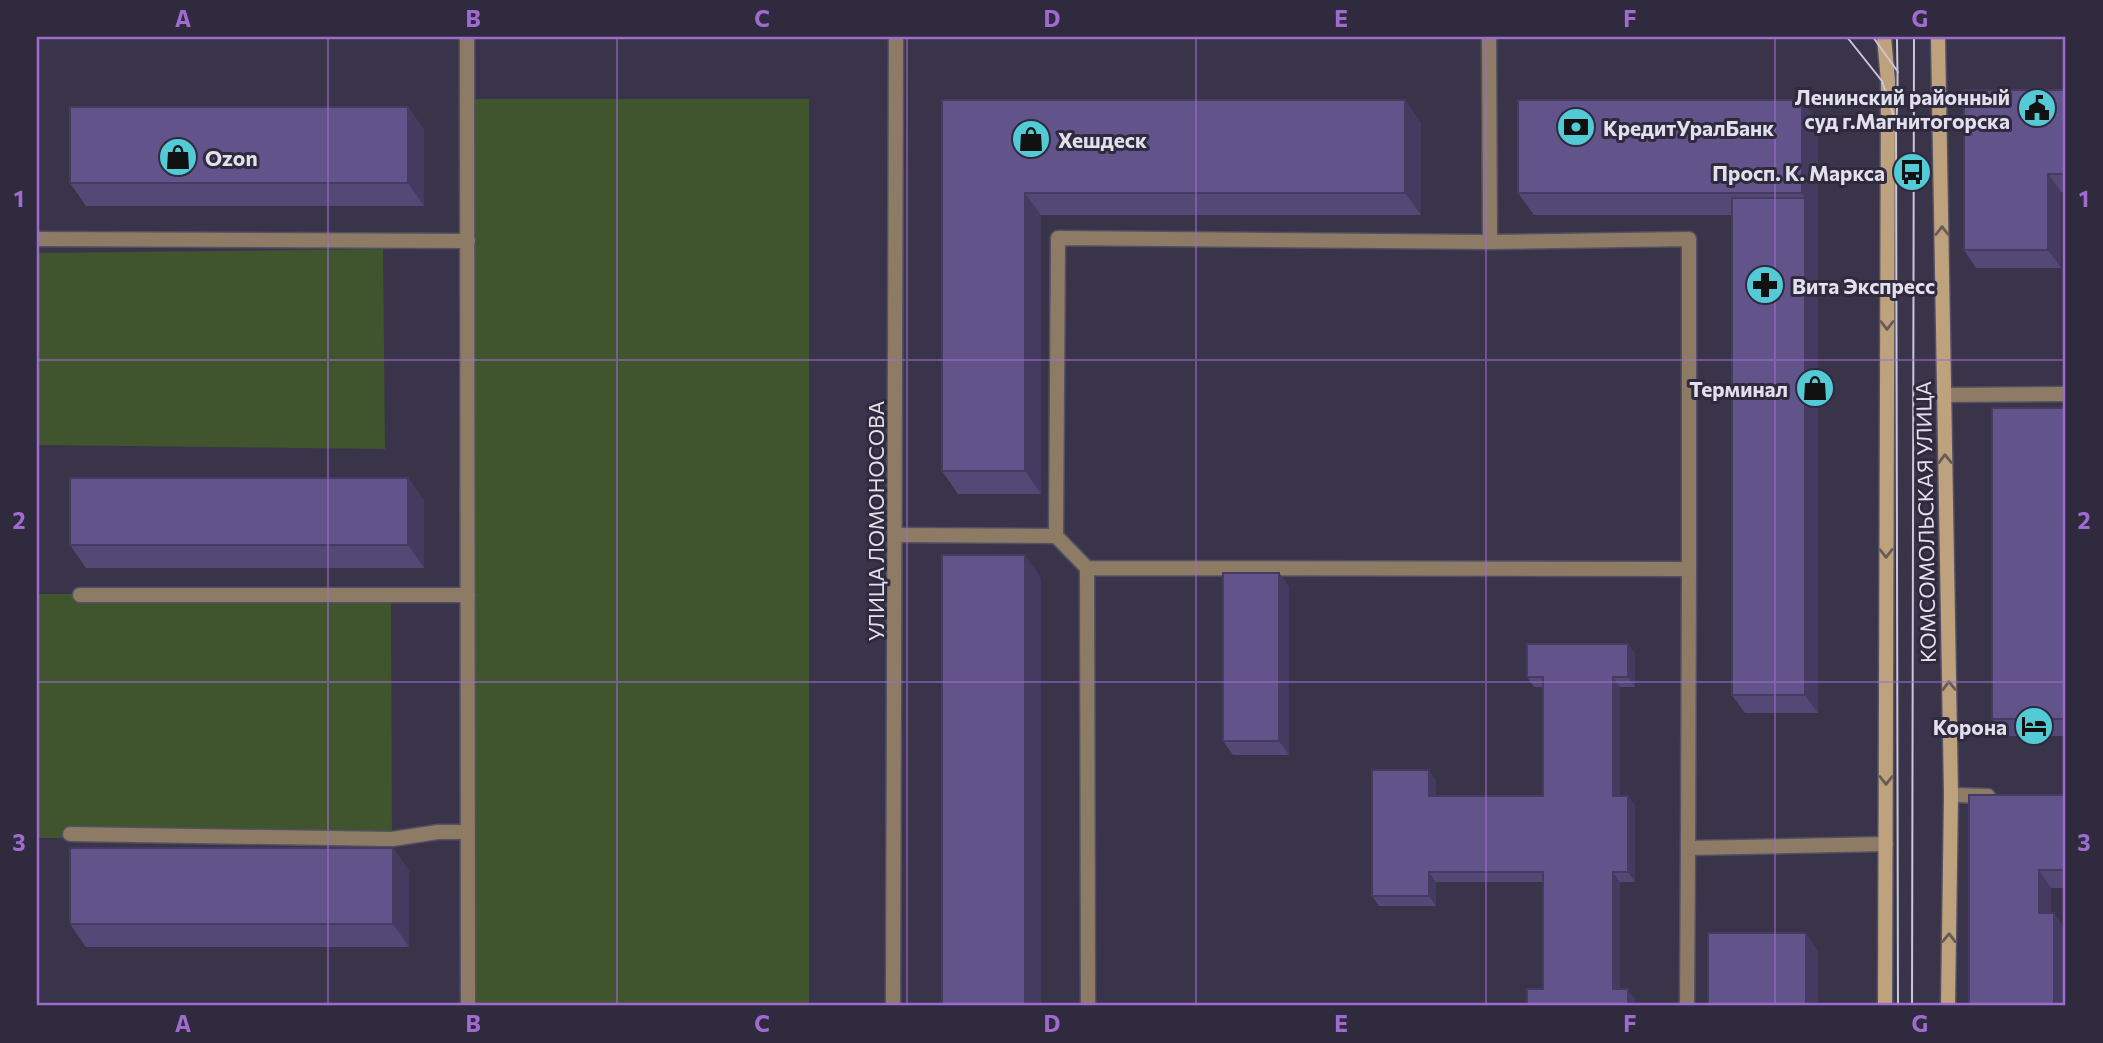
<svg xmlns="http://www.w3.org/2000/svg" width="2103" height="1043" viewBox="0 0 2103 1043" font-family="Commissioner,sans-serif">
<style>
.green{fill:#40542d}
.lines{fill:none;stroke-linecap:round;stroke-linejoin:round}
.service-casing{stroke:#545063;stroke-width:17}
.minor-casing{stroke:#545063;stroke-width:17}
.secondary-casing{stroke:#545063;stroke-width:17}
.service{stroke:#8d7b65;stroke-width:14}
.minor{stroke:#8d7b65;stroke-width:14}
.secondary{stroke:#bea17d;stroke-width:14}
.tram{stroke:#cac7d6;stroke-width:2}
.wall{fill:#544877}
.shaded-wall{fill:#453b61}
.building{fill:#62548a;stroke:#453b61;stroke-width:2}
.oneway{stroke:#685a57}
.grid{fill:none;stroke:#9f6bcf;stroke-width:2;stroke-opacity:0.55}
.labels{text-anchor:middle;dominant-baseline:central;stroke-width:6;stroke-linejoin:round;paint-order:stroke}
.poi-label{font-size:21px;font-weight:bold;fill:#e3e0ee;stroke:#2f2a3e;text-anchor:end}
.street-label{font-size:21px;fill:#e3e0ee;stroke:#2f2a3e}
.neatline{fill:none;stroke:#9f6bcf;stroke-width:2.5}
.grid-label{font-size:23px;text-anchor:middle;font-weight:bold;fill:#9f6bcf}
</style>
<rect width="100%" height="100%" fill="#393449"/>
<!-- green -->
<path class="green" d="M474,99H809V1006H474Z
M383,249L385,449L37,445V253Z
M37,594H391L392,839L37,838Z"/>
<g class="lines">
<defs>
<path id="service" d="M467,37L468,1006
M1489,37L1490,242L1689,239V569
M37,239L468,241
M1944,395L2066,394
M896,535L1056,536L1087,568L1689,569L1688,848
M1056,536L1058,238L1490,242
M1087,568L1088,1006
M80,595H468
M1951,795L1988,796
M70,834L392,839L438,832H468
M1687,1006L1688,848L1886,844"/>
<path id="minor" d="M893,1006L896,37"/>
<path id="secondary" d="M1884,37L1888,81L1885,1006
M1938,37L1951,795L1948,1006"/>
</defs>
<!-- service casing -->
<use href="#service" class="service-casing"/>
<!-- minor casing -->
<use href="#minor" class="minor-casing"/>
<!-- secondary casing -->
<use href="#secondary" class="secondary-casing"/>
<!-- service -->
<use href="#service" class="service"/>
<!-- minor -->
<use href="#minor" class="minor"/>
<!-- secondary -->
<use href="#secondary" class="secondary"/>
<!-- tram -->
<path class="tram" d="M1847,37L1882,81L1894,117
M1873,37L1898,72
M1897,37C1897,67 1899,94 1896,123L1898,1006
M1912,1006L1914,37"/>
</g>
<!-- wall -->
<path class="wall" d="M2066,90V192H2061V268H1976L1964,250Z
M942,100H1405L1421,123V215H1041V494H958L942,471Z
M408,107L424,130V206H86L70,183Z
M1818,123V713H1745L1732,695V215H1534L1518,193Z
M2066,408V736H2004L1992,719Z
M408,478L424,501V568H86L70,545Z
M1279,573L1289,587V755H1233L1223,741Z
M1628,644L1635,654V687H1620V796H1628L1635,806V882H1620V989L1635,999V1006L1543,989V882H1436V906H1379L1372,896L1436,780V796H1543V687H1534L1527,677Z
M2066,795V888H2051V913L2066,931V1006H1969Z
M393,848L409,871V947H86L70,924Z"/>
<!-- shaded-wall -->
<path class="shaded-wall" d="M1405,100L1421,123V215L1405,193Z
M1802,100L1818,123V713L1805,695V198L1802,193Z
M408,107L424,130V206L408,183Z
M2048,174L2061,192V268L2048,250Z
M1025,193L1041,215V494L1025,471Z
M408,478L424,501V568L408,545Z
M1025,555L1041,578V1006H1025Z
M1279,573L1289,587V755L1279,741Z
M1628,644L1635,654V687L1628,677Z
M1613,677L1620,687V806L1613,796Z
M1429,770L1436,780V806L1429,796Z
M1628,796L1635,806V882L1628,872Z
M393,848L409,871V947L393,924Z
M2039,870L2051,888V931L2039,913Z
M1429,872L1436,882V906L1429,896Z
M1613,872L1620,882V999L1613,989Z
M2054,913L2066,931V1006H2054Z
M1806,933L1818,951V1006H1806Z
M1628,989L1635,999V1006H1628Z"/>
<!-- building -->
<path class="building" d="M1964,90H2066V174H2048V250H1964Z
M942,100H1405V193H1025V471H942Z
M1518,100H1802V193H1518Z
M70,107H408V183H70Z
M1732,198H1805V695H1732Z
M1992,408H2066V719H1992Z
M70,478H408V545H70Z
M942,555H1025V1006H942Z
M1223,573H1279V741H1223Z
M1527,644H1628V677H1613V796H1628V872H1613V989H1628V1006H1527V989H1543V872H1429V896H1372V770H1429V796H1543V677H1527Z
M1969,795H2066V870H2039V913H2054V1006H1969Z
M70,848H393V924H70Z
M1708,933H1806V1006H1708Z"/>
<!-- one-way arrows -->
<defs><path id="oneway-chevron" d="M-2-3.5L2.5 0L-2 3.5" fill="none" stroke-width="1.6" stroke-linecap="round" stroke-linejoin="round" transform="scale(1.75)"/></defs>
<g class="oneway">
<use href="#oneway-chevron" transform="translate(1942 231) rotate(-90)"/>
<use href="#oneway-chevron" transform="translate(1887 325) rotate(90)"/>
<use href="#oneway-chevron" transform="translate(1945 459) rotate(-91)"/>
<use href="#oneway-chevron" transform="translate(1886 553) rotate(90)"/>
<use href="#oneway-chevron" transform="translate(1949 686) rotate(-91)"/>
<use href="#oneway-chevron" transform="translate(1886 780) rotate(90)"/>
<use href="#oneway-chevron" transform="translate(1949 938) rotate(-89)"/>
</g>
<!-- grid -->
<path class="grid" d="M328,37V1006M617,37V1006M907,37V1006M1196,37V1006M1486,37V1006M1775,37V1006M37,360H2066M37,682H2066"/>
<!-- icons -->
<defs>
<symbol id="civic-disc" viewBox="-11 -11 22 22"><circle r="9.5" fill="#52cbd7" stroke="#2f2a3e"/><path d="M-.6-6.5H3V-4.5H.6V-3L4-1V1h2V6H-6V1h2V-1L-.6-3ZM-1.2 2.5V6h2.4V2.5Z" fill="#111"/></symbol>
<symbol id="bank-disc" viewBox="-11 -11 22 22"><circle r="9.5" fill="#52cbd7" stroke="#2f2a3e"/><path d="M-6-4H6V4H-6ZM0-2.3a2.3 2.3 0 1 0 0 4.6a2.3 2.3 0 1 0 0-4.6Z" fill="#111"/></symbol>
<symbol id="shop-disc" viewBox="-11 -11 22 22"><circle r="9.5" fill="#52cbd7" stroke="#2f2a3e"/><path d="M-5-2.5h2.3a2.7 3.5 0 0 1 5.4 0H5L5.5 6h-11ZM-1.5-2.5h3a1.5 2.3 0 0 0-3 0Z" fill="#111"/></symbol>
<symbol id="bus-disc" viewBox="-11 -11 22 22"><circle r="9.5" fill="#52cbd7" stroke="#2f2a3e"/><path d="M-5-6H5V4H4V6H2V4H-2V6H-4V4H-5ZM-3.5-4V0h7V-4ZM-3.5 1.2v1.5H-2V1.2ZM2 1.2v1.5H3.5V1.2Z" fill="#111"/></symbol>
<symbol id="pharmacy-disc" viewBox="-11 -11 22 22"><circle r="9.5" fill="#52cbd7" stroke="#2f2a3e"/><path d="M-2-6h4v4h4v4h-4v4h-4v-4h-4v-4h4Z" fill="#111"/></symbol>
<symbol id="hotel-disc" viewBox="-11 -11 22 22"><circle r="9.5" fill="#52cbd7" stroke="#2f2a3e"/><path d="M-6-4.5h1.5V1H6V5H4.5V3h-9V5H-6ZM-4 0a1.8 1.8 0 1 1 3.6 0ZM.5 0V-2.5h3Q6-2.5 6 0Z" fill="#111"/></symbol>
</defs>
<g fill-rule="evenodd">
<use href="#civic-disc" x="2015" y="86" width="44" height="44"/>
<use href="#bank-disc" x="1554" y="105" width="44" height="44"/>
<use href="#shop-disc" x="1009" y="117" width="44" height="44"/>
<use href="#shop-disc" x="156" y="135" width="44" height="44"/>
<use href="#bus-disc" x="1890" y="150" width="44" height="44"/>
<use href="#pharmacy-disc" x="1743" y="263" width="44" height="44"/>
<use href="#shop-disc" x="1793" y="366" width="44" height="44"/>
<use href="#hotel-disc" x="2012" y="704" width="44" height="44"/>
</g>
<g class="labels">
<!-- poi labels -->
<g class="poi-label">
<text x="2010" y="96">Ленинский районный<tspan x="2010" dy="24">суд г.Магнитогорска</tspan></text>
<text x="1603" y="127" text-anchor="start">КредитУралБанк</text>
<text x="1058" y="139" text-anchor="start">Хешдеск</text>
<text x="205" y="157" text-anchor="start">Ozon</text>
<text x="1885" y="172">Просп. К. Маркса</text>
<text x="1792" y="285" text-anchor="start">Вита Экспресс</text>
<text x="1788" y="388">Терминал</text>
<text x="2007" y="726">Корона</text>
</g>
<!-- street labels -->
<g class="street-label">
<text transform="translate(875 521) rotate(-90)">УЛИЦА ЛОМОНОСОВА</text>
<text transform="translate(1925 522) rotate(-91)">КОМСОМОЛЬСКАЯ УЛИЦА</text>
</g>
</g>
<!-- border -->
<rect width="2103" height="1043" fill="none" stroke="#2f2a3e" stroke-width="77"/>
<rect x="38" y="38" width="2026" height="966" class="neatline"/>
<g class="grid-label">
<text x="183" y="27">A</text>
<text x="473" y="27">B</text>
<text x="762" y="27">C</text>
<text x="1052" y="27">D</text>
<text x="1341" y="27">E</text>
<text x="1630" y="27">F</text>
<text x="1920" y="27">G</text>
<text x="19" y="207">1</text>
<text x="2084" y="207">1</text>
<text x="19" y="529">2</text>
<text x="2084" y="529">2</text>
<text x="19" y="851">3</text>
<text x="2084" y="851">3</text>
<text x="183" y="1032">A</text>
<text x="473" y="1032">B</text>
<text x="762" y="1032">C</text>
<text x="1052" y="1032">D</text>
<text x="1341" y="1032">E</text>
<text x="1630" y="1032">F</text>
<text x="1920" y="1032">G</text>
</g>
</svg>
